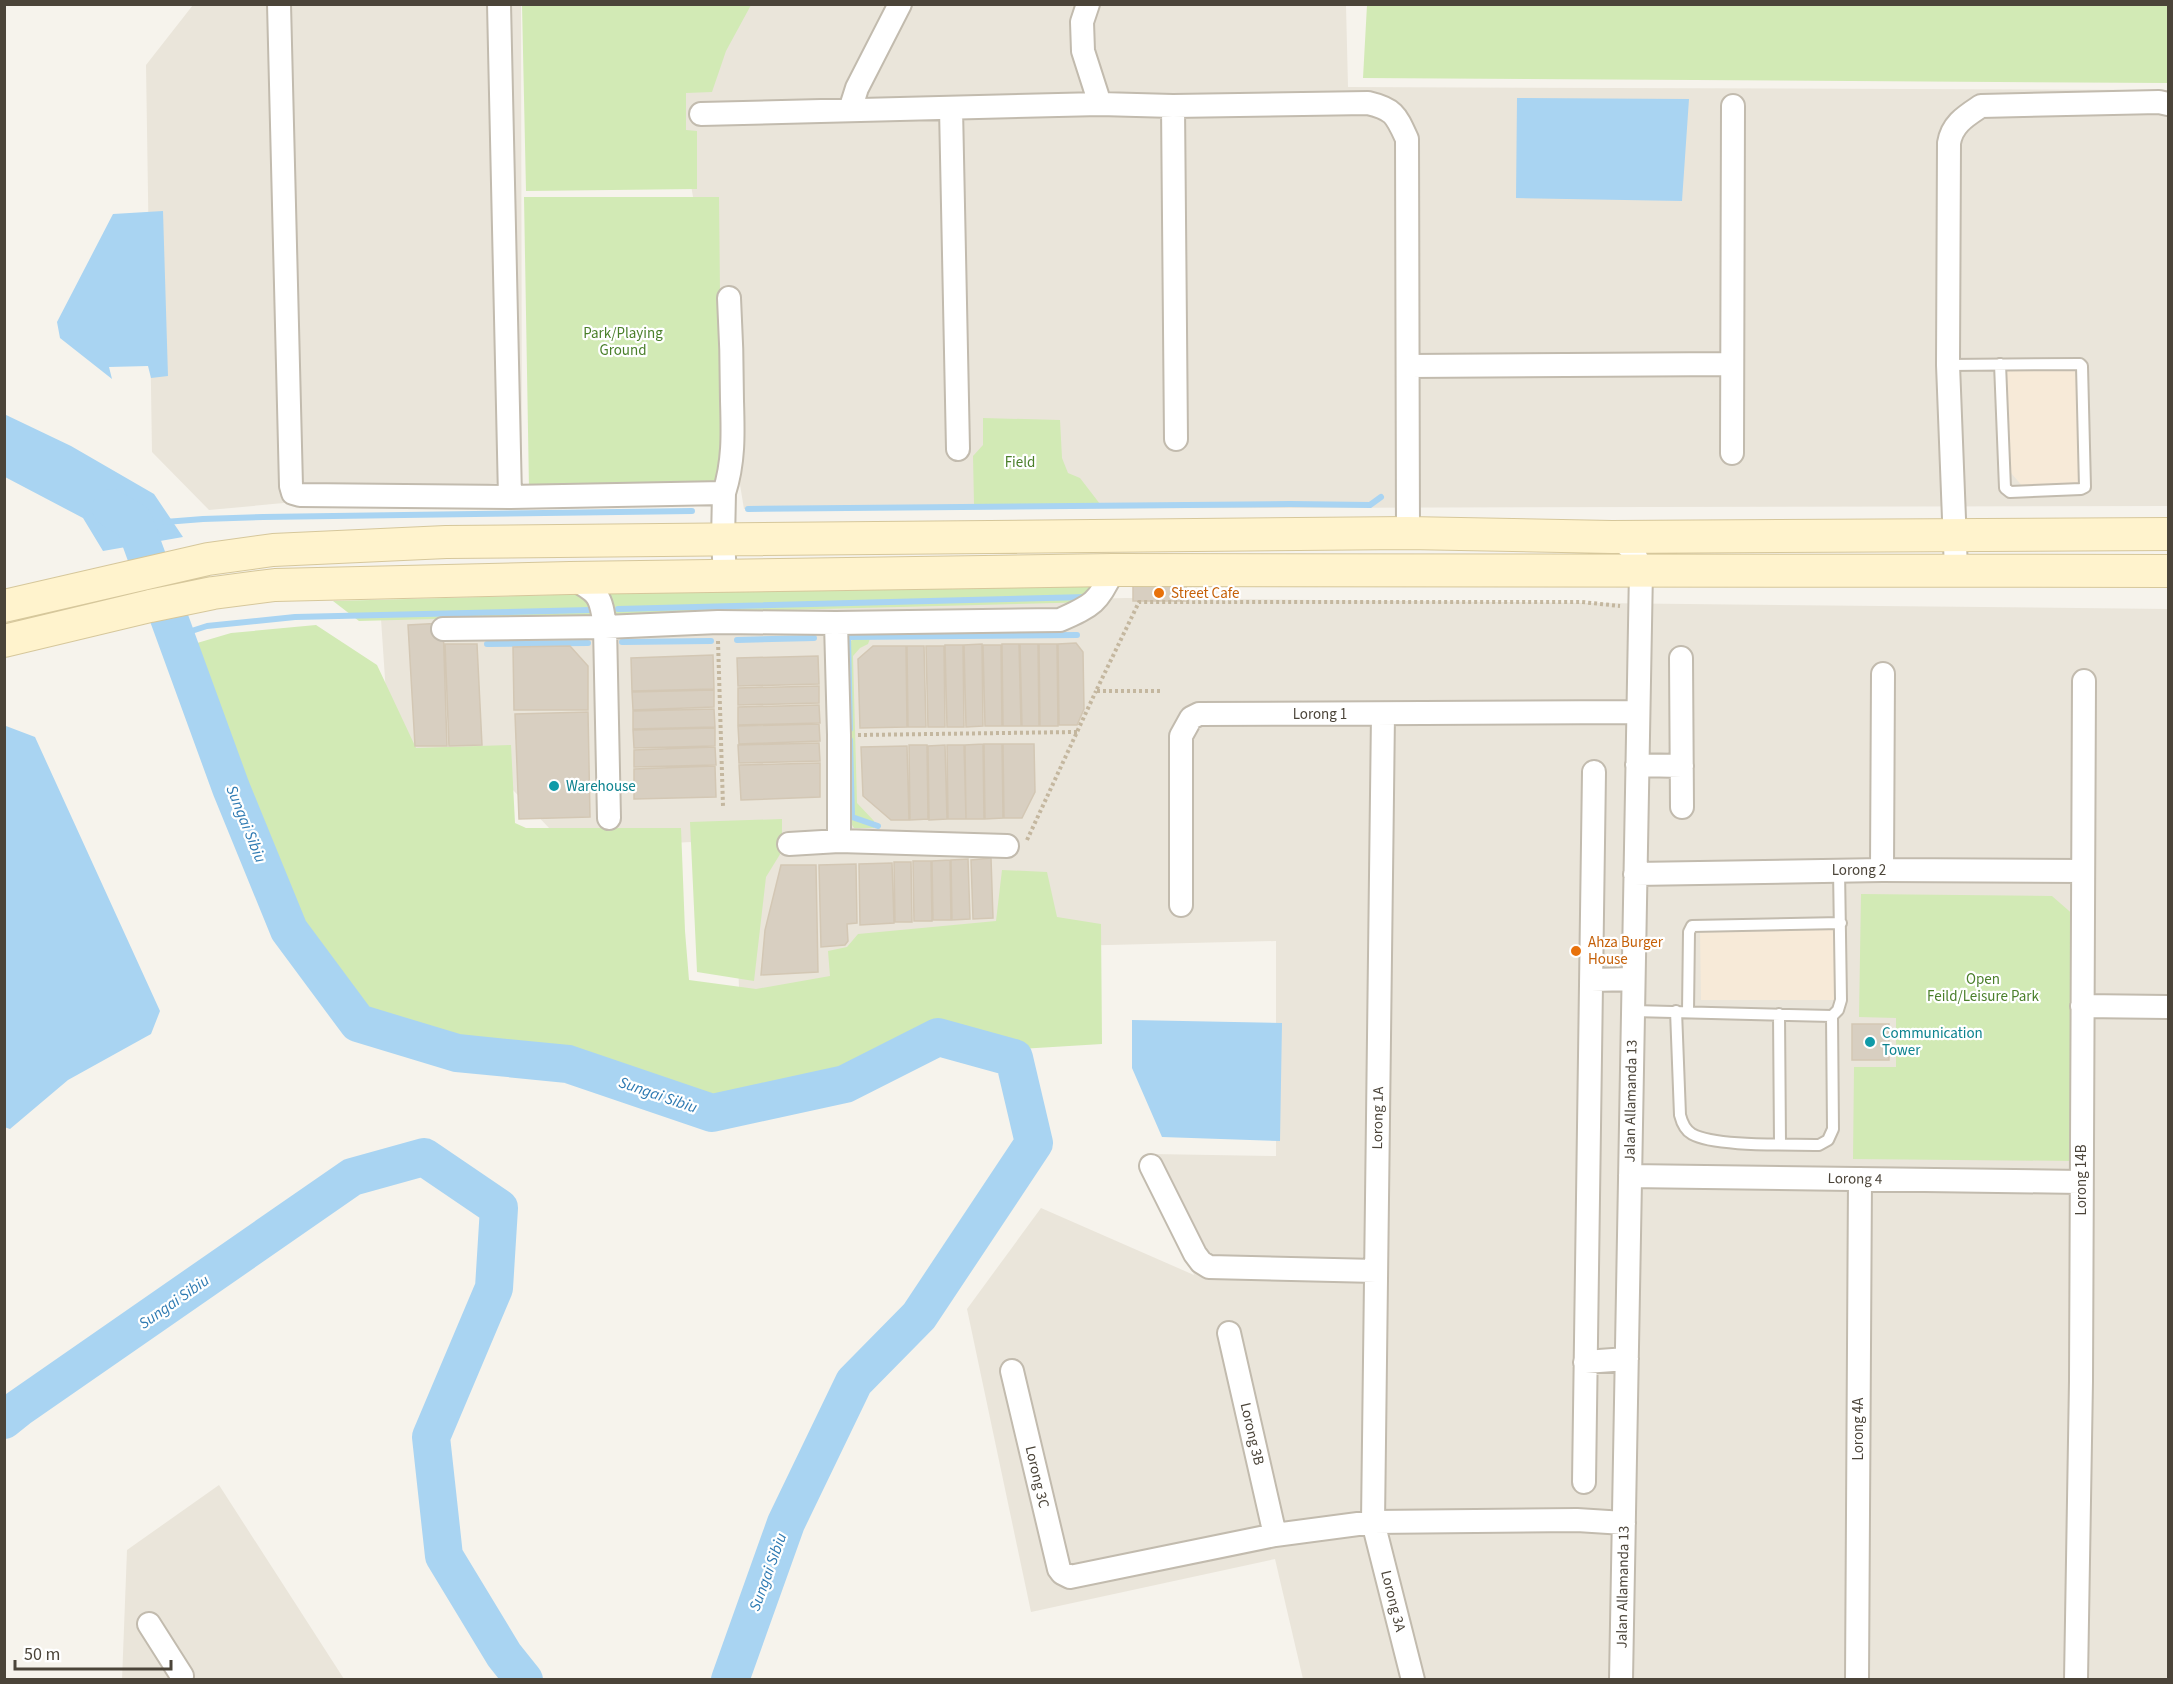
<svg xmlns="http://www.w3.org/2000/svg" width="2173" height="1684" viewBox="0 0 2173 1684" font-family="'Source Sans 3',sans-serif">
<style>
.residential{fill:#eae5da}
.commercial{fill:#f7ead8}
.green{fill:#d2eab5}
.water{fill:#a9d4f2}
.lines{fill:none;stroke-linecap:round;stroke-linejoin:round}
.stream{stroke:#a9d4f2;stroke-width:6}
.river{stroke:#a9d4f2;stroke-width:38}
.building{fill:#d8cfc1;stroke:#d3c7b4;stroke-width:1.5}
.lane-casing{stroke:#c2bbae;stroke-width:14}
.street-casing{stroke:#c2bbae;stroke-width:26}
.secondary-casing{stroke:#d6c79b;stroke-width:34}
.path{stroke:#c4b79f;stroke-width:4;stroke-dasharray:3 3;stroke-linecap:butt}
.lane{stroke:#fff;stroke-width:10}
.street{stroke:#fff;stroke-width:22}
.secondary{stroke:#fff3cd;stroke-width:32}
.food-dot{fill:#e8710a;stroke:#fff;stroke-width:2}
.culture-dot{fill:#0f9aa8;stroke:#fff;stroke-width:2}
.labels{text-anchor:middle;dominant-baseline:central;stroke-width:4.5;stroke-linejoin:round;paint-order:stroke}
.park-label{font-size:15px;fill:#4a7f2a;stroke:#fff}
.food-label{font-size:15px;fill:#c56008;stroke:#fff;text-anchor:start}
.street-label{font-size:15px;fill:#4b4439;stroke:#fff}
.culture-label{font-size:15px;fill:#0d838f;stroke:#fff;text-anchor:start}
.water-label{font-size:16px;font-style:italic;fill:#2e7ab2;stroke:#fff}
</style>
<rect width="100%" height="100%" fill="#f6f3ec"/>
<!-- residential -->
<path class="residential" d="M735,4L1346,5L1348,87L2168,90V506L744,509L676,93Z
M193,5H521L522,481L209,510L152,452L146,65Z
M1125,598L2168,609V1679H1303L1275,1559L1031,1612L967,1309L1041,1208L1194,1275L1152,1154L1276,1156V941L900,950L741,1036L733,840L568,848L493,769L391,768L381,619Z
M219,1485L344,1679L122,1680L127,1550Z"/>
<!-- commercial -->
<path class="commercial" d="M2004,365L2078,367L2079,487H2023L2006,467Z
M1700,930H1842V1000H1701Z"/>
<!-- green -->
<path class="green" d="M522,5H751L726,51L712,92L686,93V130L697,131V189L526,191Z
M1367,5H2168V83L1363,78Z
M524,197H719L722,486L529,488Z
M983,418L1060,420L1062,458L1068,473L1080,478L1100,504H974L973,456L983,445Z
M1099,580L1093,602L359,621L333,601Z
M316,625L377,665L416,748L511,745L515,823L526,828H681L685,931L689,980L756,989L830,976L828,951L847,947L858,934L996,921L1002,870L1047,872L1057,917L1101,924L1102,1044L1020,1049L934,1030L846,1073L716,1106L578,1056L465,1044L365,1012L303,928L187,646L231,633Z
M871,636L868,644L860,648L853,656L857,803L874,821V828H854L849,820L847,648C852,636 858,636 871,636Z
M782,819V851L766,877L754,981L697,972L690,822Z
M1861,894L2052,896L2076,917L2075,1161L1853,1159L1854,1067H1896V1018L1859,1017Z"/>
<!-- water -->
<path class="water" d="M1517,98L1689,99L1682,201L1516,198Z
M163,211L168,376L151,378L148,366L109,367L112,379L60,338L57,322L113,214Z
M4,414L71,446L154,494L183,537L103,551L83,518L5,477Z
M6,726L35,737L160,1011L151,1034L68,1080L10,1129L4,1127Z
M1132,1020L1282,1023L1280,1141L1162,1137L1132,1068Z"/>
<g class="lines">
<!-- stream -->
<path class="stream" d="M748,509L1290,504L1370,505L1381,497
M165,522L203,519L263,517L692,511
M618,609L1087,597
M176,636L207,626L295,617L590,610
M737,640L814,638
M622,642L711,641
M487,644L588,643
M850,729L848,637L1077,635
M850,740L852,817L878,826"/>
<!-- river -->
<path class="river" d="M111,508L134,522L231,788L289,930L358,1023L457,1053L568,1064L712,1113L845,1084L938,1037L1014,1058L1034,1143L919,1316L854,1382L786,1523L730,1680
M4,1420L19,1408L352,1177L424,1157L499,1208L494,1288L431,1437L444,1556L504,1655L524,1680"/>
</g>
<!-- building -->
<path class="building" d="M1133,585L1186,586V601H1133Z
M443,623L447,746H415L408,625Z
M1076,643L1083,652L1084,709L1077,725H1059L1058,644Z
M445,644H477L482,745L449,746Z
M982,644L983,726L966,727L964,645Z
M1002,644H1019L1021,726H1003Z
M1020,644H1038L1039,726H1022Z
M1039,644H1057L1058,726H1040Z
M945,645H963L964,727H947Z
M983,645H1001L1002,726H985Z
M570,646L588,666V710H514L513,647Z
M873,646H906L907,727L860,728L858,659Z
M907,646H924L926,727H908Z
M926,646H944L945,727H928Z
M713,655L714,689L632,691L631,658Z
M818,656L819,684L738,686L737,658Z
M819,686V703L738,705V688Z
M714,690V707L633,710L632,692Z
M819,705L820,723L738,725V707Z
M714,709L715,727L633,729V711Z
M588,712L590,817L519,819L515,714Z
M819,724L820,741L739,744L738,726Z
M715,728V746L634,748L633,730Z
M819,743L820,761L739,763L738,745Z
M983,744L984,819H966L965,745Z
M984,744H1002L1003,818L985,819Z
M1003,744H1034L1035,792L1022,818H1004Z
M909,745H927L928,819L910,820Z
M945,745L947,819L929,820L928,746Z
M947,745H964L966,819H948Z
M907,746L909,820H891L863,796L861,747Z
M715,747L716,765L634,767V750Z
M820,763V797L741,800L739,765Z
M715,766L716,797L634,799V769Z
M991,858L993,918L973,919L971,860Z
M968,859L970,919L952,920L951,860Z
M950,860L951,920H933L932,861Z
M913,861H931L932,921H914Z
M894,862H911L912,922H895Z
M892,863L894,923L860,925L859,864Z
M856,864L857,923L847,924L848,941L845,945L821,947L819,865Z
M781,865H816L818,972L761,975L765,930Z
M1852,1024H1889V1060H1852Z"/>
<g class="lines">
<defs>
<path id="lane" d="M1948,365L2080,364L2082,366L2085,487L2081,489L2010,492L2005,488L2000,364
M1633,1011L1832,1016L1838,1010L1841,1000L1839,870
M1676,1011L1680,1115C1682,1123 1685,1130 1692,1134C1715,1147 1790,1144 1819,1145L1828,1140L1833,1129L1832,1016
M1688,1011L1689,932L1692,926L1841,923
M1779,1014L1780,1144"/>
<path id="street" d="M279,4L291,486L293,493L300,495L510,497L724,493C734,462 733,433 732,401C732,367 731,332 729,298
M499,4L510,497
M1088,4L1082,22L1083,51L1100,104
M1173,106L1176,439
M951,108L958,449
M850,110L857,88L900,4
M701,114L1100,104L1173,106L1368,103C1394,109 1396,115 1407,139L1408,533
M1409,366L1732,364
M1732,453L1733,106
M724,493L723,541L725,575
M1612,537C1630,544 1635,551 1641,570L1621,1680
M1956,570L1948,365L1949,143C1952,124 1966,116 1981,106L2159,102L2168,104
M571,578C599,592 601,596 605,627L609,818
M836,623L839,735V841
M443,629L605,627L718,622L836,623L1060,620C1092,606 1099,602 1113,570
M1681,658L1682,807
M1383,714L1373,1522L1413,1680
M1637,765L1682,766
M789,844L839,841L1007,846
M1882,870L1883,674
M1635,874L1882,870L2082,871
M1181,905V736L1191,718L1199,714L1638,712
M1591,980L1633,979
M2082,1006L2168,1007
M1151,1166L1195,1254L1201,1262L1209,1267L1376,1271
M1630,1176L2081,1182
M1229,1333L1275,1535
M1585,1362L1627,1359
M1012,1371L1059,1569L1062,1573L1070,1577L1275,1535L1373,1522L1577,1520L1624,1523
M1584,1482L1594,772
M149,1624L182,1676
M1857,1680L1860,1179
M2076,1680L2081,1381L2084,681"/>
<path id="secondary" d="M4,606L208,559L273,550L446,542L1408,533L1612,537L2168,534
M4,641L150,606L213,593L275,585L570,578L1113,570L2168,571"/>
</defs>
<!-- lane casing -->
<use href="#lane" class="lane-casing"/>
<!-- street casing -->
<use href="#street" class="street-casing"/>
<!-- secondary casing -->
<use href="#secondary" class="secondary-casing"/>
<!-- path -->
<path class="path" d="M718,641L723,806
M1160,691H1096L1139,602H1582L1620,606
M858,735L1077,732
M1027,840L1096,691"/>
<!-- lane -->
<use href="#lane" class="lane"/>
<!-- street -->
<use href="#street" class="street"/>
<!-- secondary -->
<use href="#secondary" class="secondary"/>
</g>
<!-- markers -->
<g class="food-dot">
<circle cx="1159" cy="593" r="6"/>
<circle cx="1576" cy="951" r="6"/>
</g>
<g class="culture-dot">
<circle cx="554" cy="786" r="6"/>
<circle cx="1870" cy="1042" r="6"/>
</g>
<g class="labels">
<!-- park labels -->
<g class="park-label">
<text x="623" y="333">Park/Playing<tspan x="623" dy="17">Ground</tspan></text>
<text x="1020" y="462">Field</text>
<text x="1983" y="979">Open<tspan x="1983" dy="17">Feild/Leisure Park</tspan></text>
</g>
<!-- food labels -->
<g class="food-label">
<text x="1171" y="593">Street Cafe</text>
<text x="1588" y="942">Ahza Burger<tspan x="1588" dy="17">House</tspan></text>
</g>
<!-- street labels -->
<g class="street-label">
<text x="1320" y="714">Lorong 1</text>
<text x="1859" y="870">Lorong 2</text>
<text transform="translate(1631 1101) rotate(-89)">Jalan Allamanda 13</text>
<text transform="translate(1378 1118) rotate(-89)">Lorong 1A</text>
<text transform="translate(1855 1179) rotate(1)">Lorong 4</text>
<text transform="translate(2081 1180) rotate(-90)">Lorong 14B</text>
<text transform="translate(1858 1429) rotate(-90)">Lorong 4A</text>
<text transform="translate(1252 1434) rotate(77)">Lorong 3B</text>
<text transform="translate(1037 1477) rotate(77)">Lorong 3C</text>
<text transform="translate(1623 1587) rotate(-89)">Jalan Allamanda 13</text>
<text transform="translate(1393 1601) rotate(76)">Lorong 3A</text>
</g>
<!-- culture labels -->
<g class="culture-label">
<text x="566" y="786">Warehouse</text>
<text x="1882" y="1033">Communication<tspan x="1882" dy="17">Tower</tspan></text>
</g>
<!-- water labels -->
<g class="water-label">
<text transform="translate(246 824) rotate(68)">Sungai Sibiu</text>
<text transform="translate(658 1095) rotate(19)">Sungai Sibiu</text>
<text transform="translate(174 1302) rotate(-35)">Sungai Sibiu</text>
<text transform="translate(768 1572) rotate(-70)">Sungai Sibiu</text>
</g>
</g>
<!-- border -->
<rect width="2173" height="1684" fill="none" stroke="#4b4439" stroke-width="12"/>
<!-- scale -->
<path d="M15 1660v9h156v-9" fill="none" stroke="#4b4439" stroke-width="3"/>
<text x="24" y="1660" font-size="18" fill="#4b4439" stroke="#ffffff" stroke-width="4.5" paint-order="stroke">50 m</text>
</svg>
